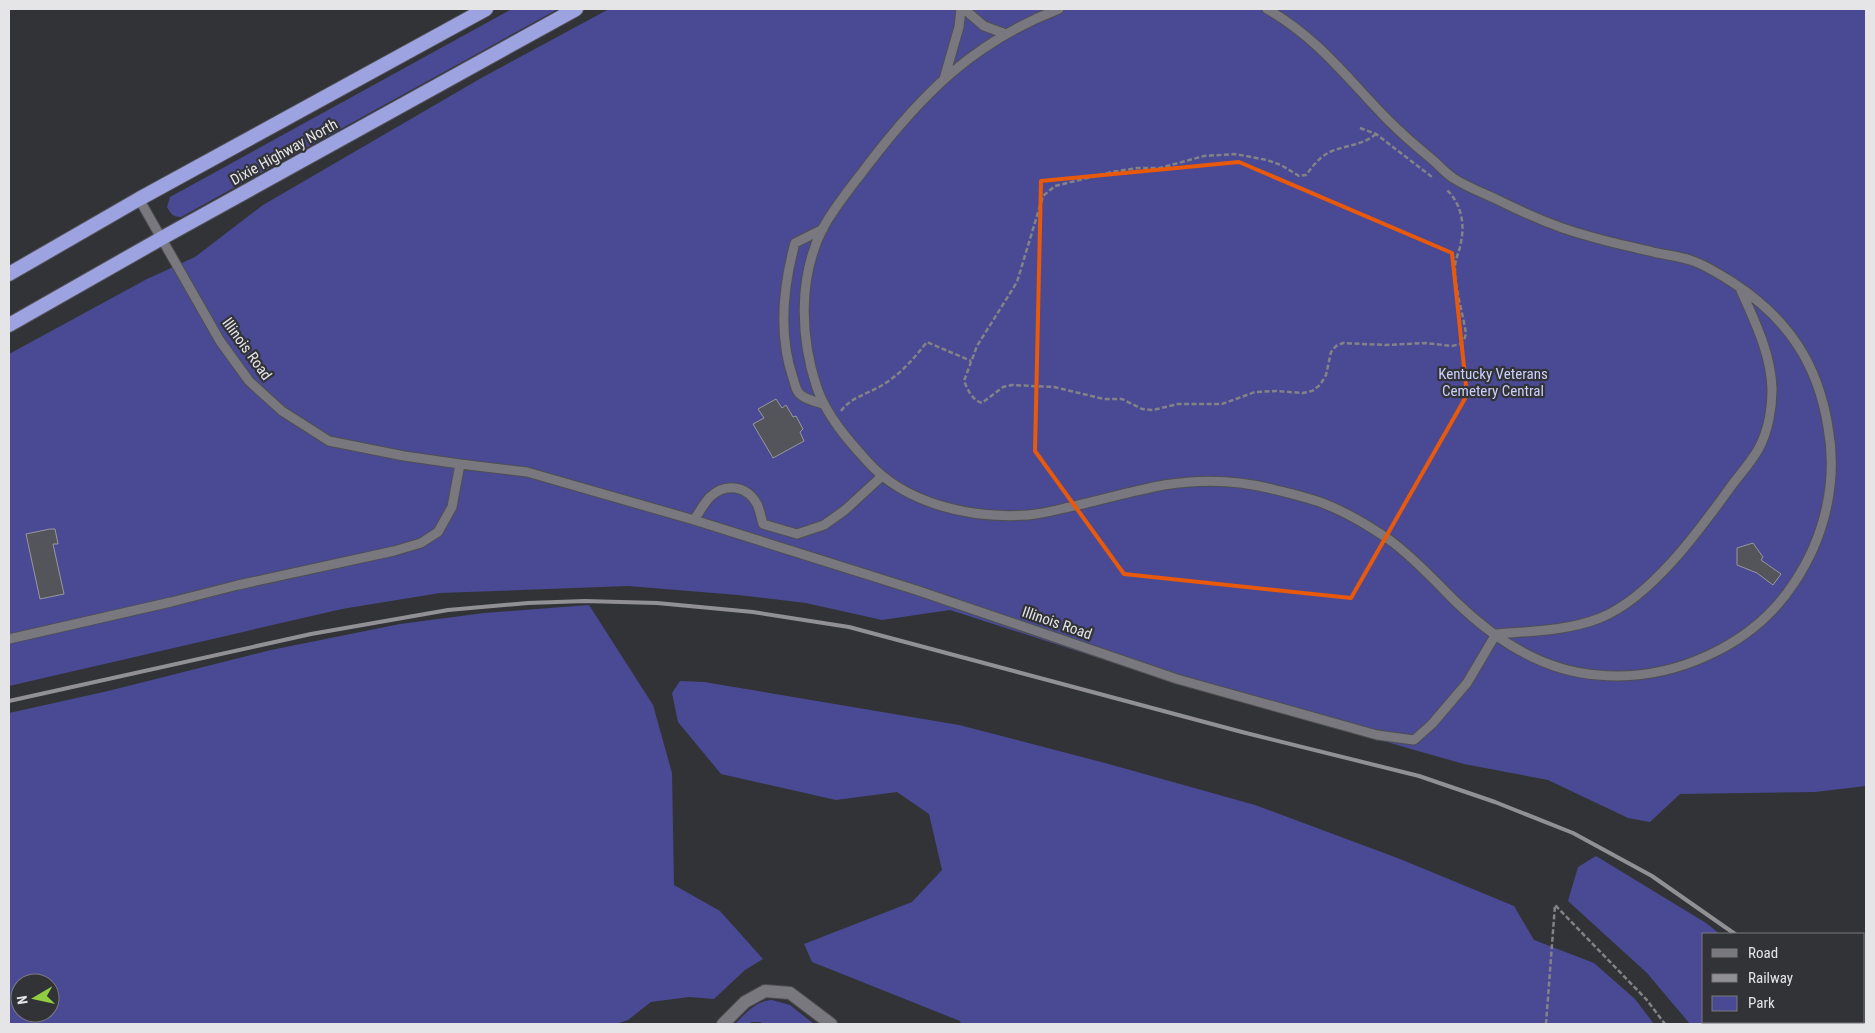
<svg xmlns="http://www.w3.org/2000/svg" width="1875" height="1033" viewBox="0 0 1875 1033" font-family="'Roboto Condensed',sans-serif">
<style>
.green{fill:#494a93;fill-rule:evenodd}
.building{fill:#54555a;stroke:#97989e}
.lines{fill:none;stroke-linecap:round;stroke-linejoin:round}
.service-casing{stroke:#4f4f53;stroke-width:11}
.minor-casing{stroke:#4f4f53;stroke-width:14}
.trunk-casing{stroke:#4f4f53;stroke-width:16}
.path{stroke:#838387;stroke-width:2.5;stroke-dasharray:5 2.5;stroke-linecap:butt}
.service{stroke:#78787e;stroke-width:9}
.minor{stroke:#78787e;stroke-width:12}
.trunk{stroke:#9da2e0;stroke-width:14}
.rail{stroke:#919195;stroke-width:4}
.marked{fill:none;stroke:#e8590c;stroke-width:4;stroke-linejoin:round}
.labels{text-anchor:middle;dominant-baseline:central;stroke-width:4.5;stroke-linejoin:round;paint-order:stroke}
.street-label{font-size:15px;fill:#e5e5e8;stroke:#323337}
.park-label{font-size:15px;fill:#cbd0fb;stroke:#323337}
</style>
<rect width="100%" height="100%" fill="#323337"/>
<!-- green -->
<path class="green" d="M512,9H558L181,217C173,217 171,214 167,207L170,197Z
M609,9H1866V786L1815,792L1680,794L1650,822L1628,818L1548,780L1464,764L1425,753L1117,664L950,610L882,620L806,603L738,595L628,586L440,593L342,609L9,686V354L147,279L195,257L263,205L483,77Z
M589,605L653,705L672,773L674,885L720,911L763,959L745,970L714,999L689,997L651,1002L628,1020L616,1024H9V713L108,691L271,650L400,624L484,613ZM20,983H50V1013H20Z
M680,681L704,682L959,725L1105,763L1255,805L1400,859L1514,906L1534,940L1594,963L1635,999L1654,1024H961L960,1021L812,962L804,944L912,902L942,870L929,814L897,792L836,800L721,774L678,722L672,693Z
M1596,856L1706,923L1720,934H1704V1022H1823L1826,1024H1690L1647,973L1568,901L1578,867Z
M772,1000L790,1005L814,1024H764L760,1022H751L750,1024H735C746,1013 755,1001 772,1000Z"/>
<!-- building -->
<path class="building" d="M776,399L782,408L786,405L793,417L796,416L803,429L800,432L804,441L773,458L753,424L764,418L758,409Z
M50,529H55L58,544H53L64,594L40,599L26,534Z
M1753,543L1763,557L1761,560L1781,574L1773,585L1757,573L1737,565V548Z"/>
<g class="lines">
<defs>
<path id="service" d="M964,9L984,26L1006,34
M1059,9C973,42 921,95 867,166C852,186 835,206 823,228C798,277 800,337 817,388C827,416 847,439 867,461C905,504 971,519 1028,515C1040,514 1053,511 1065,508C1098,501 1131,491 1164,485C1201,479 1240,480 1276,490C1292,494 1309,498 1325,504C1348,513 1371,527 1391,541C1414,558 1435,581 1455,601C1494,639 1543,671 1598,675C1672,682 1753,646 1794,583C1825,537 1838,481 1828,427C1818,364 1788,319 1735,284C1721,275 1706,265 1690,260C1679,256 1665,255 1653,252C1633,247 1612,243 1592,237C1560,229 1528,215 1498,200C1483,193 1467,187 1453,178C1446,173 1440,167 1434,161C1418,148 1402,134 1387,119C1346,77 1319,39 1267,9
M944,79L959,27L961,9
M139,199L220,341L249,381L282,411L329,441L404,456L460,464
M823,229L795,243C783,287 778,334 793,378C795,384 796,392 801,395C807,400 817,402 823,404
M694,520C699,513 704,503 710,497C726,482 747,486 757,504C760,510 761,518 763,524L797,534L824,525L845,510L881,477
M9,639L171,602L238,585L394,551L421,543L438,532L452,507L460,464L527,472L694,520L916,590L1177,679L1377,735L1414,740L1432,724L1467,683L1496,634C1531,631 1567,631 1600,618C1651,598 1701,528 1732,485C1741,473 1752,461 1759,448C1768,431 1772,408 1772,389C1771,353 1754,320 1740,288"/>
<path id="minor" d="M723,1024L745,1002L765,991L790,993L831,1024"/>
<path id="trunk" d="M9,274L139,199L486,9
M9,325L162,238L576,9"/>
</defs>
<!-- service casing -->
<use href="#service" class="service-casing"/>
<!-- minor casing -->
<use href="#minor" class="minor-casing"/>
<!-- trunk casing -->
<use href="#trunk" class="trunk-casing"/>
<!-- path -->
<path class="path" d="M1360,128L1376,134L1432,177
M1376,134C1363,145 1347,145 1332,151C1320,156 1313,166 1306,175L1299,176L1281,165L1267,160L1235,154L1204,156L1160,168H1137L1112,172L1055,186L1043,196L1017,282L977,346L964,381C968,390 972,400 982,403L1003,387L1012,385L1054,387L1104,399H1122L1142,409L1153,410L1178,404H1222L1255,392L1276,391L1303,393L1312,391L1320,385L1326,375L1331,352L1336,346L1343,343L1385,345L1425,343L1452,346L1460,344L1464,340L1466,334C1463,313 1454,286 1455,265C1456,257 1460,250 1461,242C1465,223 1461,203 1446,189
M841,411C852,396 869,394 884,384C902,373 914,358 927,342L971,361
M1546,1024L1555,905L1646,999L1665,1024"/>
<!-- service -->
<use href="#service" class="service"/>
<!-- minor -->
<use href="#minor" class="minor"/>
<!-- trunk -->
<use href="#trunk" class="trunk"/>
<!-- rail -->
<path class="rail" d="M9,701L311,634L448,610L528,603L585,601L657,603L753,612L849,627L1242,732L1419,776L1495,802L1573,833L1652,876L1735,934
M1843,1022L1846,1024"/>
</g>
<!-- marked area -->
<path class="marked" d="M1239,162L1452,253L1467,395L1351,598L1124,574L1035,451L1041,181Z"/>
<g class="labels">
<!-- street labels -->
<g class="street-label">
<text transform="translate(284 152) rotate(-29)">Dixie Highway North</text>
<text transform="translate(247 349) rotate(54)">lllinois Road</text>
<text transform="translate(1057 623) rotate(19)">Illinois Road</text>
</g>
<!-- park labels -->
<g class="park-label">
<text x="1493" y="374">Kentucky Veterans<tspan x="1493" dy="17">Cemetery Central</tspan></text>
</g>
</g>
<!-- border -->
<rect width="1875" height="1033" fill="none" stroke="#e5e5e8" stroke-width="20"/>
<!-- legend -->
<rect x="1702" y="933" width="162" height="90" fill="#323337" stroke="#7a7a7e"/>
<rect x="1712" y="949" width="25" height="8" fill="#78787e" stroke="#7a7a7e"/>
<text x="1748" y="958" font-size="15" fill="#e5e5e8">Road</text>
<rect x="1712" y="974" width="25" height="8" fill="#919195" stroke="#7a7a7e"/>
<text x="1748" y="983" font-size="15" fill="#e5e5e8">Railway</text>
<rect x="1712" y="996" width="25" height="15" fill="#494a93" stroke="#7a7a7e"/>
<text x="1748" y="1008" font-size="15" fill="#e5e5e8">Park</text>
<!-- north arrow -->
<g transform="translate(35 998) rotate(261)"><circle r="24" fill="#323337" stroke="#7a7a7e"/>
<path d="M0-4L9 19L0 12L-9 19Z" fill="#90cd41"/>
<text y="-8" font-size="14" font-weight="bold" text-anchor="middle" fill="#e5e5e8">N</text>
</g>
</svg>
